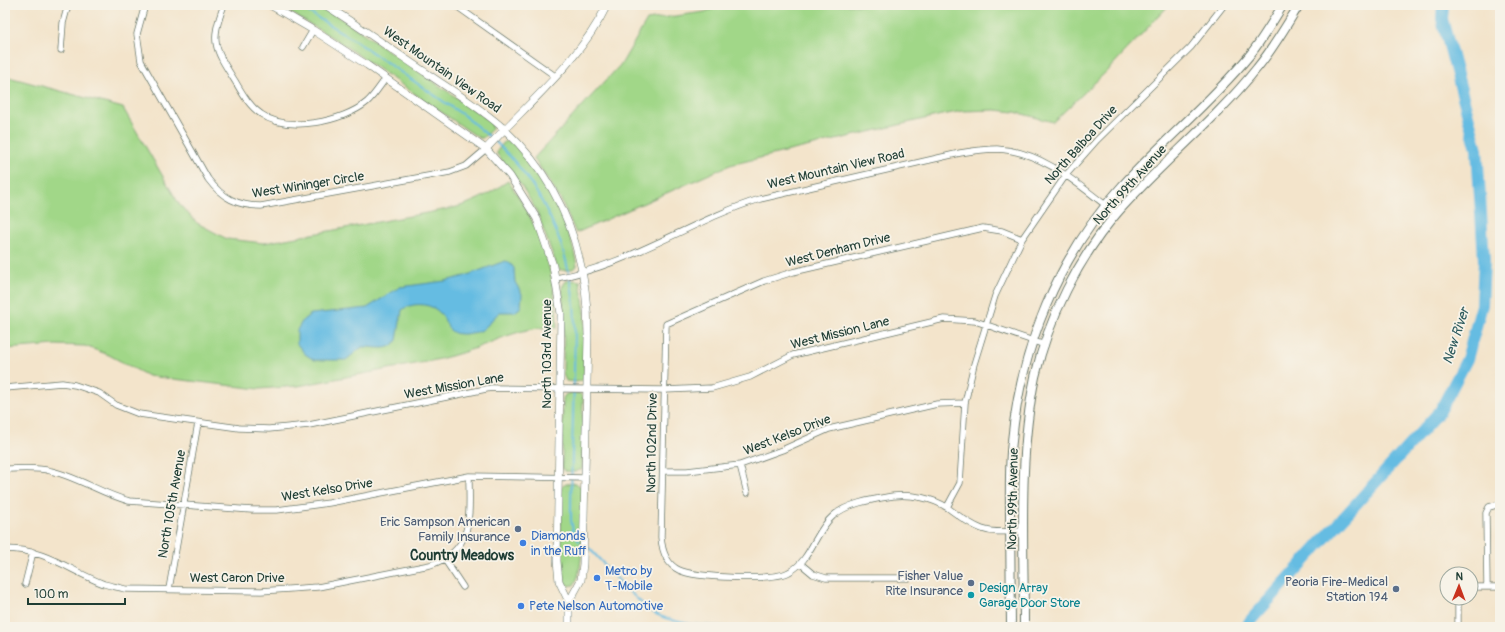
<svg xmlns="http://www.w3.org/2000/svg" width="1505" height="632" viewBox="0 0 1505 632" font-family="Pangolin,sans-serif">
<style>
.green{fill:#a1d788;stroke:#608a5e}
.water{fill:#65bce2;stroke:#427c8b}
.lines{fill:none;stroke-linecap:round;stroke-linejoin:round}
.stream{stroke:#65bce2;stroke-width:2}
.river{stroke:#65bce2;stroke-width:12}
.minor-casing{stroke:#697769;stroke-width:7}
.tertiary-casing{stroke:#697769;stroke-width:8}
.secondary-casing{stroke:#697769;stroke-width:10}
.minor{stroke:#fff;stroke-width:5.5}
.tertiary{stroke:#fff;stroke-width:7}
.secondary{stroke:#fff;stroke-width:8}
.service-dot{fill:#5c6f8a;stroke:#f7f3e8;stroke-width:1.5}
.shop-dot{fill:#3f7fe0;stroke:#f7f3e8;stroke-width:1.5}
.culture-dot{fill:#0f9aa8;stroke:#f7f3e8;stroke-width:1.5}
.labels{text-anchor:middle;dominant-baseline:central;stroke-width:3.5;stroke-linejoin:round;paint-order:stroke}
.street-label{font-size:13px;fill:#1f3d34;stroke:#f7f3e8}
.service-label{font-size:13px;fill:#4e5e75;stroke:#f7f3e8;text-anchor:end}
.shop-label{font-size:13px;fill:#366cbe;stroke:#f7f3e8;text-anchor:start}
.culture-label{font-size:13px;fill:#0d838f;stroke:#f7f3e8;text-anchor:start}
.water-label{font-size:14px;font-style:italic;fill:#305d60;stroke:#f7f3e8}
.neighbourhood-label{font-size:14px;font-weight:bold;fill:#1f3d34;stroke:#f7f3e8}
</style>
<rect width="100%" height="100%" fill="#f7f3e8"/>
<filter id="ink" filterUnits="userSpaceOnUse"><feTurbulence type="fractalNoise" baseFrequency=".025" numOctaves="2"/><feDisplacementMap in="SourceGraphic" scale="8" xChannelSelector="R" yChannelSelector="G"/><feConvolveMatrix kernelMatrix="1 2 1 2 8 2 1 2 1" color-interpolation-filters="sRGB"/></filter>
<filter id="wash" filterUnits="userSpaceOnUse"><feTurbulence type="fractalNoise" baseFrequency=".012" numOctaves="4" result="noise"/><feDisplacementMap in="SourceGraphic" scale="16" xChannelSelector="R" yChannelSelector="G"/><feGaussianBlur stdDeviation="0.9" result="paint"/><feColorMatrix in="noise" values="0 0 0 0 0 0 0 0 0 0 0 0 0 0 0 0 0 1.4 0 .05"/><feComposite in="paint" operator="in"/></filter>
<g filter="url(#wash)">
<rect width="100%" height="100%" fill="#f3e4cb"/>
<!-- green -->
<path class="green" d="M278,5H320L357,29L476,111L491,122L492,129L483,138H479L338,41Z
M724,5H1169L1106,72L1053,122L1015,112L995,110L962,111L928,118L730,165L576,233L561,200L534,158L622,63L647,20L704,12Z
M5,76L123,108L179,204L197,223L227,239L264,243L448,209C473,204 487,195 508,181C541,227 555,271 557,328C526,325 501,339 473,349C459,354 445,358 431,361L298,386L259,389L148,376L109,355L85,346L55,345L5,349Z
M505,141L512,142C543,179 569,218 577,266C573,270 564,272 559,269L557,266L536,210L521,185L497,154V151Z
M574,280L580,281L585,312L584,377L583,380L577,382L566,381L563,374L564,315L562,287L566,281Z
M569,393H579L583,397L582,469L575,472L564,471L562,467L563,398L565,395Z
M576,483L582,488C581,510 586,569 574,585L568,586L564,582L561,574V487L566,484Z"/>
<!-- water -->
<path class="water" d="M505,261L509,262L514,268L515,282L522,294L521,307L515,312H500C493,317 487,328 480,331C475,333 469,333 465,334C444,335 450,323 439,312C430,303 412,302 402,310L397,340C389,353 374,346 362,347L346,360H314L305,354L297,344V330L303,320L311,314L367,308L400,287L445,281L465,276Z"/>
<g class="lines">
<!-- stream -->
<path class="stream" d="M297,5L354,40L466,117L492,139
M496,142C541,185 568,243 574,305C576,329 574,353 574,377C573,425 571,472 571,520L573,531L579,541
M589,548C607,567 630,595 651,611C681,632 761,627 799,627"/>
<!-- river -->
<path class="river" d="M1247,627L1250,621L1440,411L1467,359L1482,305L1484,260L1477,149L1442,19L1443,5"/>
</g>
</g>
<g filter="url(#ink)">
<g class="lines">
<defs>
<path id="minor" d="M145,5L137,34L141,61L208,179C222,198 238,206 261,206L450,172L466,166L486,149
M224,5C210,42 214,48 235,81C242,93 249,106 261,114C287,133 343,122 367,102C374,96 380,86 386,78
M455,5L555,76
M303,47L313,30
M61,50L63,23L68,5
M1022,239L1002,231L983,228L793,272L764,281L666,324L661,537C662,550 666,564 679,570C695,578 773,581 789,572C811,561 815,531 833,516C847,503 875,499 893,496C911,494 933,498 948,508C959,516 969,524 982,529C995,534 1010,531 1024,531
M556,278C626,267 692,220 760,199L960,153C972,151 985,149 997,149C1044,151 1081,187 1117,214
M5,388L62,383L75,385L99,393L116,405L139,414L239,428L269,429L309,425L491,388L664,390L712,388L750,377L793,355L944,319L975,321L1045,345
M740,465L747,493
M5,469C20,469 37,467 51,471C78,477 102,494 129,501L252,510H277L329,503L469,476L585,478
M664,471H687L740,465L782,450L829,429L937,404L965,403
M947,507L960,483L965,403L974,364L995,296L1022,239L1066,175L1097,140L1191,47L1224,5
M5,549C46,549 68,570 104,584C111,586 118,587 125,589L261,591L318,587L430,565C475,551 469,514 469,476
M445,560L463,587
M801,564L813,574L826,578H909
M25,584L33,552
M1471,587H1500
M1487,587L1486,513L1489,507L1500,504
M169,589L198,423
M1458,598V627"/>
<path id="tertiary" d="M270,5L313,30L367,65L486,149L510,176L537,219L553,266L561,314L557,561L559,581L569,602V627
M325,5C359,26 392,50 425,72C452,91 480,107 504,129C563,184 588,256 588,336L583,564L581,580L569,602
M486,149C527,104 581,60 607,5"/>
<path id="secondary" d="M1011,627C1011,590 1010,553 1010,516C1010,491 1009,466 1012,441C1021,347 1058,257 1122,186C1163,141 1210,103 1249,56C1262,40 1272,22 1283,5
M1024,627C1024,544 1018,458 1035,377C1048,319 1079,257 1118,212C1162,162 1216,120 1257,68C1273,49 1286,26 1299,5"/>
</defs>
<!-- minor casing -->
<use href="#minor" class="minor-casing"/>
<!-- tertiary casing -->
<use href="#tertiary" class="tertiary-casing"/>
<!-- secondary casing -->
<use href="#secondary" class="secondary-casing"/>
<!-- minor -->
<use href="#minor" class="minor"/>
<!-- tertiary -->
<use href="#tertiary" class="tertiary"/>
<!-- secondary -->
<use href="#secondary" class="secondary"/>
</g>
</g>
<!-- markers -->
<g class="service-dot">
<circle cx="518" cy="529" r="4"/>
<circle cx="971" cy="583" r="4"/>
<circle cx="1396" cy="589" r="4"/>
</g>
<g class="shop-dot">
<circle cx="523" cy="543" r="4"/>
<circle cx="597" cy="578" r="4"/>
<circle cx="521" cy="606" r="4"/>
</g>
<circle class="culture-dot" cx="971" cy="595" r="4"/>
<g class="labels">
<!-- street labels -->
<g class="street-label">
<text transform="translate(442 70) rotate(35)">West Mountain View Road</text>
<text transform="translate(1081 145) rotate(-48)">North Balboa Drive</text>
<text transform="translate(836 169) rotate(-13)">West Mountain View Road</text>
<text transform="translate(308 185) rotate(-9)">West Wininger Circle</text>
<text transform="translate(1130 185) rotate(-48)">North 99th Avenue</text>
<text transform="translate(838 250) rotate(-14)">West Denham Drive</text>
<text transform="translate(840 333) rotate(-14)">West Mission Lane</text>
<text transform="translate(547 354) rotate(-90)">North 103rd Avenue</text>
<text transform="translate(454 386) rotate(-10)">West Mission Lane</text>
<text transform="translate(787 435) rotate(-21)">West Kelso Drive</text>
<text transform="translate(652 443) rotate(-89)">North 102nd Drive</text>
<text transform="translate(327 490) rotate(-9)">West Kelso Drive</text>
<text transform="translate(1013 499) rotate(-89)">North 99th Avenue</text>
<text transform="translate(172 504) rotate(-80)">North 105th Avenue</text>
<text x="237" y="578">West Caron Drive</text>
</g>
<!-- service labels -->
<g class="service-label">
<text x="510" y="522">Eric Sampson American<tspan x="510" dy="15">Family Insurance</tspan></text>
<text x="963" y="576">Fisher Value<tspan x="963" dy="15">Rite Insurance</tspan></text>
<text x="1388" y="582">Peoria Fire-Medical<tspan x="1388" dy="15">Station 194</tspan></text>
</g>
<!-- shop labels -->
<g class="shop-label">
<text x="531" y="536">Diamonds<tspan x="531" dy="15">in the Ruff</tspan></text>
<text x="605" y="571">Metro by<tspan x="605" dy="15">T-Mobile</tspan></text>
<text x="529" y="606">Pete Nelson Automotive</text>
</g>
<!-- culture labels -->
<g class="culture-label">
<text x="979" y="588">Design Array<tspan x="979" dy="15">Garage Door Store</tspan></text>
</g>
<!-- water labels -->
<g class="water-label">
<text transform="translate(1456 336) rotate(-72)">New River</text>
</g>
<!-- neighbourhood labels -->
<g class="neighbourhood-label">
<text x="462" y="555">Country Meadows</text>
</g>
</g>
<!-- margin -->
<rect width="1505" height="632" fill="none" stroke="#f7f3e8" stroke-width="20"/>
<!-- north arrow -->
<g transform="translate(1459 586) rotate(1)"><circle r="19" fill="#f7f3e8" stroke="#a1aaa0"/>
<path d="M0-3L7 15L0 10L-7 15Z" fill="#c8321e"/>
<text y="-6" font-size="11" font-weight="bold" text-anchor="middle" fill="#1f3d34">N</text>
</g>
<!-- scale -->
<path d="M28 598v6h97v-6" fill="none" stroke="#1f3d34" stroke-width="2"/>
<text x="34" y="598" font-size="12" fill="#1f3d34" stroke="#f7f3e8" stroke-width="3" paint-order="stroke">100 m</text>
</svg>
